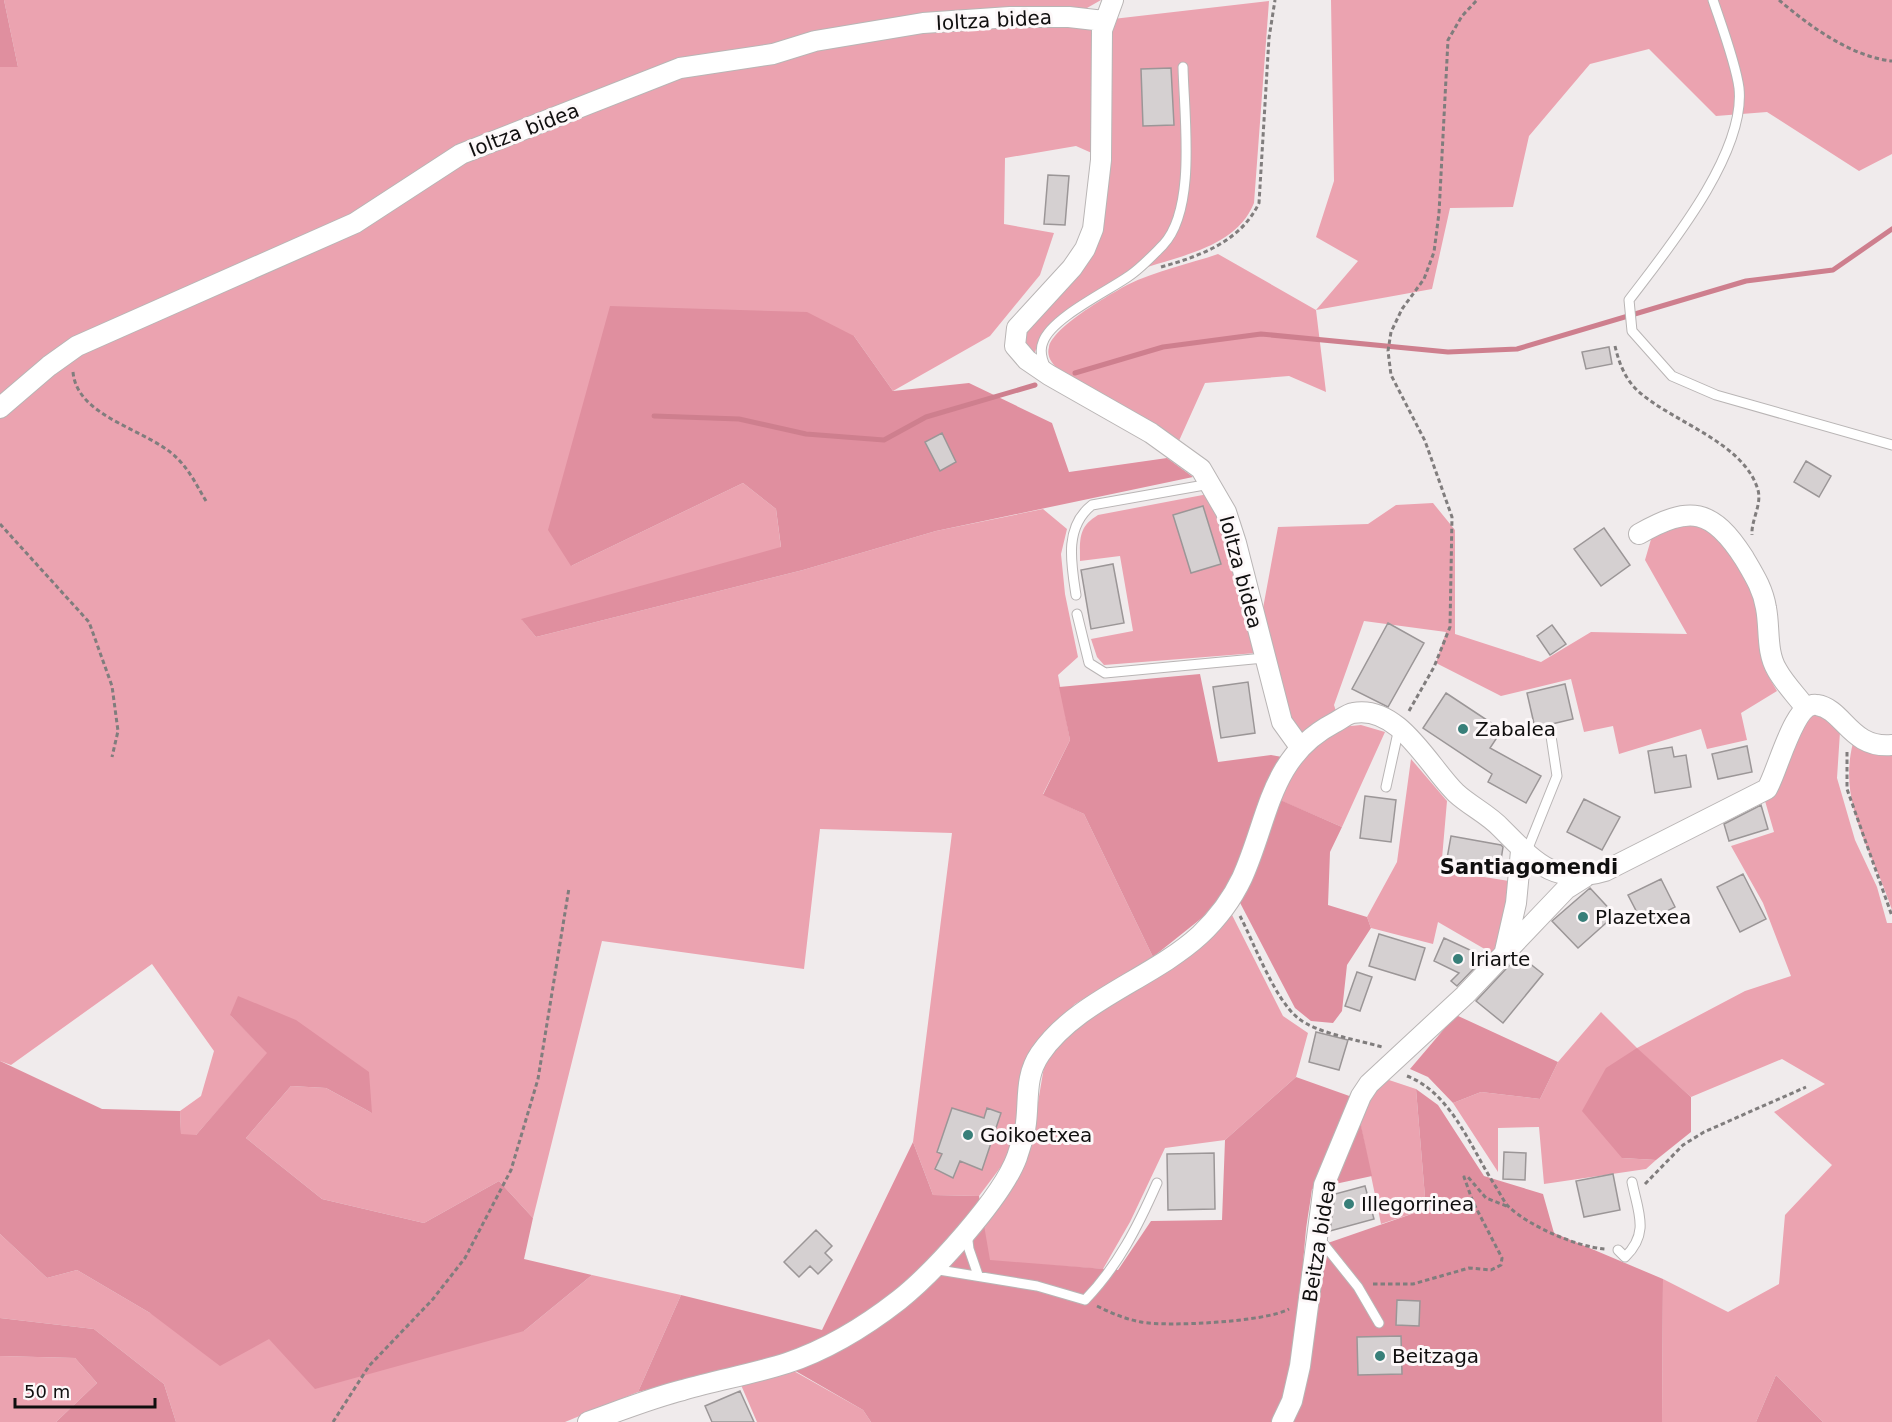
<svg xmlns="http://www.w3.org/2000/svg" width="1892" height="1422" viewBox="0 0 1892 1422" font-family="'DejaVu Sans',sans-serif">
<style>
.green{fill:#eba3b0}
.forest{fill:#e08f9f}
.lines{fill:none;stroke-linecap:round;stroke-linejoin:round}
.stream{stroke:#ce7f8e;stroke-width:5}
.building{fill:#d5d0d1;stroke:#9b9697;stroke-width:1.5}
.service-casing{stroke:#b9b5b5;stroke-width:11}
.minor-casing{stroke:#b9b5b5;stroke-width:22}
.path{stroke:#807d7d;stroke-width:3;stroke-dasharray:4.5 3;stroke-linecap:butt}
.service{stroke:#fff;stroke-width:9}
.minor{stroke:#fff;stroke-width:20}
.poi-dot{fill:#387f79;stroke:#fdf8f9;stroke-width:2}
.labels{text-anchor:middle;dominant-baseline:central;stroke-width:6;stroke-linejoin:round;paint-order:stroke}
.street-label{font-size:20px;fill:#100f0f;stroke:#fdf8f9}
.poi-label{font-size:20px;fill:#100f0f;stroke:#fdf8f9;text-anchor:start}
.neighbourhood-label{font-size:21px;font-weight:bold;fill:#100f0f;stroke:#fdf8f9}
</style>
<rect width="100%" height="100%" fill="#f0ebec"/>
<!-- green -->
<path class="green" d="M4,0H1101L1087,8L907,17L769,49L451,152L352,219L209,279L0,401V67H18Z
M1331,0H1892V154L1859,171L1767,112L1716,116L1649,49L1590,64L1529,136L1513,207L1450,208L1432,289L1316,310L1326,392L1289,376L1205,383L1178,443L1059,371C1053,364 1046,357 1049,347C1053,327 1109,295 1127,285C1155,271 1189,264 1218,254L1316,310L1358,261L1316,237L1334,181Z
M1269,1L1254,203C1235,251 1170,257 1127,274C1115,278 1059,315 1050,324C1041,333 1037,345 1034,356L1024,346L1027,325L1099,230L1107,195L1108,48L1113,19Z
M1079,22L1096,31L1094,154L1076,146L1005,158L1004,224L1054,233L1040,275L990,336L893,391L854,336L571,566L743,483L776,509L781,548L522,620L536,637L803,570L936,531L1043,509L1067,529L1061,554L1065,594L1078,657L1058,675L1070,740L1043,794L1084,814L1153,957L1075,1004L1048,1031L1029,1057L1017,1097L1018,1127L1009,1156L979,1196L933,1195L913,1142L952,833L820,829L804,969L602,941L533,1218L499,1181L424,1223L322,1199L246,1138L291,1086L326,1088L372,1113L230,1015L268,1053L196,1135H181L180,1111L201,1096L214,1051L152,964L11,1065L0,1061V417L51,373L91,348L462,160L684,72L927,27Z
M1208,494L1227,533L1256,653L1104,665L1097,657L1091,639L1133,631L1120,556L1080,561C1080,539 1078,527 1098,515Z
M1433,503L1455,530V634L1541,662L1591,632L1687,634L1645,560L1652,536L1683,524L1698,523L1712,529L1753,589L1766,672L1777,691L1741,713L1747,740L1707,749L1701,729L1619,754L1613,726L1584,732L1571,679L1501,696L1436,663L1446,632L1364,621L1334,705L1341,727L1361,725L1385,732L1342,827L1277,799L1299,760L1292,725L1261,619L1278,527L1368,524L1396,505Z
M1807,712L1823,715L1840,732L1837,778L1855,840L1877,887L1887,923H1892V1422H1823L1776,1375L1756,1422H1662L1663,1279L1728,1312L1779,1284L1785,1215L1832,1165L1774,1112L1825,1084L1782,1059L1691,1097L1637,1049L1622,1158L1656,1160L1646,1169L1544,1184L1539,1127L1498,1128V1172L1453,1103L1481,1092L1540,1099L1558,1062L1601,1012L1637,1048L1745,991L1791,976L1763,903L1731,846L1774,832L1763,794Z
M1853,743L1880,755L1892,756V910C1874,853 1837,805 1853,743Z
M1411,759L1447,801L1441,870L1509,881L1508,904L1495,955L1438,922L1433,944L1371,928L1367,917L1397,862Z
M1230,911L1283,1016L1308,1033L1296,1077L1225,1140L1165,1148L1130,1222L1103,1269L989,1261L983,1223L1033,1132L1045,1061L1062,1037Z
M1389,1080L1416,1089L1426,1209L1381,1224L1355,1098Z
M0,1234L47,1278L77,1270L150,1313L269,1339L524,1331L592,1275L681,1295L638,1392L565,1422H176L164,1384L94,1329L0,1318Z
M0,1356L75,1358L97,1383L56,1422H0Z
M792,1370L863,1410L871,1422H757L741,1385Z"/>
<!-- forest -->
<path class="forest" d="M0,0H4L18,67H0Z
M610,306L807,312L854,336L893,391L969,383L1052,423L1069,472L1167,458L1193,477L936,531L803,570L536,637L521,619L781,547L776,509L743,483L571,566L548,530Z
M1200,674L1218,762L1271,755L1299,760L1278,799L1342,827L1330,852L1328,905L1367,917L1371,928L1347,965L1342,1011L1333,1023L1311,1021L1295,1008L1237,897L1223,893L1203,917L1153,957L1084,814L1043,795L1070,740L1059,687Z
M238,996L296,1020L369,1072L372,1113L326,1088L291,1086L246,1138L322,1199L424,1223L499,1181L533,1218L524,1259L592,1275L524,1331L315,1389L269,1339L220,1366L150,1313L77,1270L47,1278L0,1234V1061L102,1109L180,1111L181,1134L196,1135L267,1053L230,1015Z
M1456,1015L1558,1062L1540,1099L1481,1092L1453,1103L1428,1077L1410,1069Z
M1637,1048L1691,1097V1132L1656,1160L1622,1158L1582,1111L1606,1068Z
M1296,1077L1355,1098L1372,1176L1312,1189C1310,1206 1306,1223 1305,1240C1299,1301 1303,1367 1272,1422H871L863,1410L773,1358L638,1392L681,1295L822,1330L913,1142L933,1195L979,1196L990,1260L1118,1270L1151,1221L1222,1220L1225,1140Z
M1416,1089L1438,1105L1484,1176L1543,1194L1554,1233L1663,1279L1662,1422H1288L1322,1245L1426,1209Z
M0,1318L94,1329L164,1384L176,1422H56L97,1383L75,1358L0,1356Z
M1776,1375L1823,1422H1756Z"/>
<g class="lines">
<!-- stream -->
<path class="stream" d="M1075,373L1163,347L1261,334L1448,352L1517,349L1746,281L1833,270L1892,229
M654,416L739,419L806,434L884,440L926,417L1035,385"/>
</g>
<!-- building -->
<path class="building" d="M1171,68L1174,125L1143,126L1141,69Z
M1048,175L1069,176L1065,225L1044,224Z
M1609,347L1612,364L1586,369L1582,352Z
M942,433L956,462L940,471L925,442Z
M1806,461L1831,476L1819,497L1794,482Z
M1203,506L1221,564L1191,573L1173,515Z
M1604,528L1630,565L1601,586L1574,549Z
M1113,564L1124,623L1091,629L1081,570Z
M1388,623L1424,643L1388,707L1352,689Z
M1552,625L1566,644L1550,655L1537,636Z
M1248,682L1255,733L1221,738L1213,687Z
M1565,684L1573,719L1535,728L1527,693Z
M1446,693L1502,730L1490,748L1541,776L1526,803L1488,782L1492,774L1423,728Z
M1747,746L1752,772L1718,779L1712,754Z
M1672,747L1674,757L1686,755L1691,787L1655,793L1648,751Z
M1365,796L1396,800L1391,842L1360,838Z
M1584,799L1620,817L1602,850L1567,832Z
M1761,805L1768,829L1729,841L1724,824Z
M1451,836L1501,845L1503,847L1499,873L1446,864Z
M1743,874L1766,919L1740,932L1717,887Z
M1661,879L1675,907L1643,924L1628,895Z
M1590,888L1615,915L1578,948L1552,921Z
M1379,934L1425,948L1415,980L1369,966Z
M1444,938L1485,957L1457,986L1451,981L1459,973L1434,961Z
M1519,955L1543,974L1503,1023L1476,1001Z
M1357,972L1372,977L1360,1011L1345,1006Z
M1316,1032L1348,1040L1339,1070L1309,1062Z
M952,1108L984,1118L987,1108L1001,1113L982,1170L960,1161L953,1178L935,1169L942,1154L937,1152Z
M1504,1152L1526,1153L1525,1180L1503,1179Z
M1214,1153L1215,1209L1168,1210L1167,1154Z
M1613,1174L1620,1210L1584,1217L1576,1181Z
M1365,1186L1374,1219L1330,1231L1335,1194Z
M816,1230L832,1246L825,1253L832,1260L818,1274L810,1266L799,1277L784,1262Z
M1397,1300L1420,1301L1419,1326L1396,1325Z
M1401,1336L1402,1374L1358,1375L1357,1337Z
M740,1391L754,1422H712L705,1406Z"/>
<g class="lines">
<defs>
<path id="service" d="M1713,0C1721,24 1736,64 1739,88C1746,154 1667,250 1629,300L1632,331L1672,376L1716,395L1892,445
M1046,368C1042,360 1039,351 1043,342C1051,318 1108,291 1129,276C1141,268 1153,255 1163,245C1197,209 1184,115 1183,67
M1076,595C1071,563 1064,527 1092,505L1210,484
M1077,614L1089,663L1105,673L1264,658
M1386,787L1399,728
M1526,853L1557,776L1551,736
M967,1233L969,1249L978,1275
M1318,1237L1358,1287L1379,1323
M1618,1250L1625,1257C1650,1233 1638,1212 1632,1182
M933,1269L1037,1286L1085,1300C1118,1266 1138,1226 1157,1183"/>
<path id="minor" d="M1113,0L1102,30L1101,160L1093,229L1085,249L1072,268L1017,328L1015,346L1027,360L1049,375L1151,433L1201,469L1226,512L1236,543L1282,722L1300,747
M0,408L49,366L77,346L355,223L461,154L680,68L773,54L815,41L923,23L1010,17H1069L1104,21
M1639,534C1690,505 1712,508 1744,558C1754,575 1763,589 1766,608C1770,628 1766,652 1777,670C1784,683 1796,695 1805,707
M1505,951L1516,903L1521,851
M588,1422C619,1411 651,1398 683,1390C717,1380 753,1374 787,1363C826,1350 867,1325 899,1300C933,1273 1002,1198 1017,1157C1020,1147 1025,1134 1026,1123C1029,1098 1025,1076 1040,1054C1077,1000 1152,979 1200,935C1217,919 1232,899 1242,878C1269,819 1269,757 1334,723C1340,720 1347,714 1353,713C1399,704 1429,767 1456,793C1470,806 1488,814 1501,828C1534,861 1554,886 1605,871L1767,789C1778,771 1794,701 1817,705C1844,709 1850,749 1892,745
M1282,1422L1292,1401L1300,1366L1324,1185L1361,1096L1369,1084L1465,995L1566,889L1585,877"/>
</defs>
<!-- service casing -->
<use href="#service" class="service-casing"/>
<!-- minor casing -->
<use href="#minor" class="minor-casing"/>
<!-- path -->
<path class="path" d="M1779,0C1809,26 1852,57 1892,61
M1161,267C1201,256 1241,241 1259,203L1269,38L1275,0
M1615,346C1619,363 1625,379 1638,391C1672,422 1744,442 1758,490C1762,505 1751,520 1752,535
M73,372C77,418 148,429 177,458C190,471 197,486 206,501
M0,524L89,622L112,686L118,731L112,757
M1409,711L1434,667L1450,627L1452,517L1425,441L1391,375L1388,351L1391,332L1402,309L1424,279L1434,252L1439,213L1448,40L1462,16L1477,0
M1847,752V789L1892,916
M1240,916C1254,943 1275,1000 1298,1018C1316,1033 1358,1040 1382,1047
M1407,1076C1451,1093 1470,1146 1494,1184C1499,1191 1503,1201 1509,1207C1529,1226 1577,1247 1605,1249
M1645,1184L1683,1145L1704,1132L1806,1087
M1373,1284H1413L1469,1268L1491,1270L1501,1265L1502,1258L1473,1202L1464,1177H1468L1486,1198L1509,1207
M1097,1306C1111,1313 1125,1319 1141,1322C1167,1327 1266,1322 1289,1309
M333,1422L369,1366L433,1299L465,1258L511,1170L538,1079L569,888"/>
<!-- service -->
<use href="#service" class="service"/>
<!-- minor -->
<use href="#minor" class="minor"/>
</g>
<!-- markers -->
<g class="poi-dot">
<circle cx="1463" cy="729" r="6"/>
<circle cx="1583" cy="917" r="6"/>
<circle cx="1458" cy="959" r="6"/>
<circle cx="968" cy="1135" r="6"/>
<circle cx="1349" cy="1204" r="6"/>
<circle cx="1380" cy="1356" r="6"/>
</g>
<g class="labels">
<!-- street labels -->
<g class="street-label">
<text transform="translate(994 20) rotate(-3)">Ioltza bidea</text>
<text transform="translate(524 130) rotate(-21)">Ioltza bidea</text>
<text transform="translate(1241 572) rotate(75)">Ioltza bidea</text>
<text transform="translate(1319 1241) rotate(-81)">Beitza bidea</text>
</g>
<!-- poi labels -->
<g class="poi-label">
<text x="1475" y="729">Zabalea</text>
<text x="1595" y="917">Plazetxea</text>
<text x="1470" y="959">Iriarte</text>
<text x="980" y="1135">Goikoetxea</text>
<text x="1361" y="1204">Illegorrinea</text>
<text x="1392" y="1356">Beitzaga</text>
</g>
<!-- neighbourhood labels -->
<g class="neighbourhood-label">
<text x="1529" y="867">Santiagomendi</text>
</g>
</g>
<!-- scale -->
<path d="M15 1398v9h140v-9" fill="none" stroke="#100f0f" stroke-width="3"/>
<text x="24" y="1398" font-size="18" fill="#100f0f" stroke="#fdf8f9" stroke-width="4.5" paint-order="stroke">50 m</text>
</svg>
